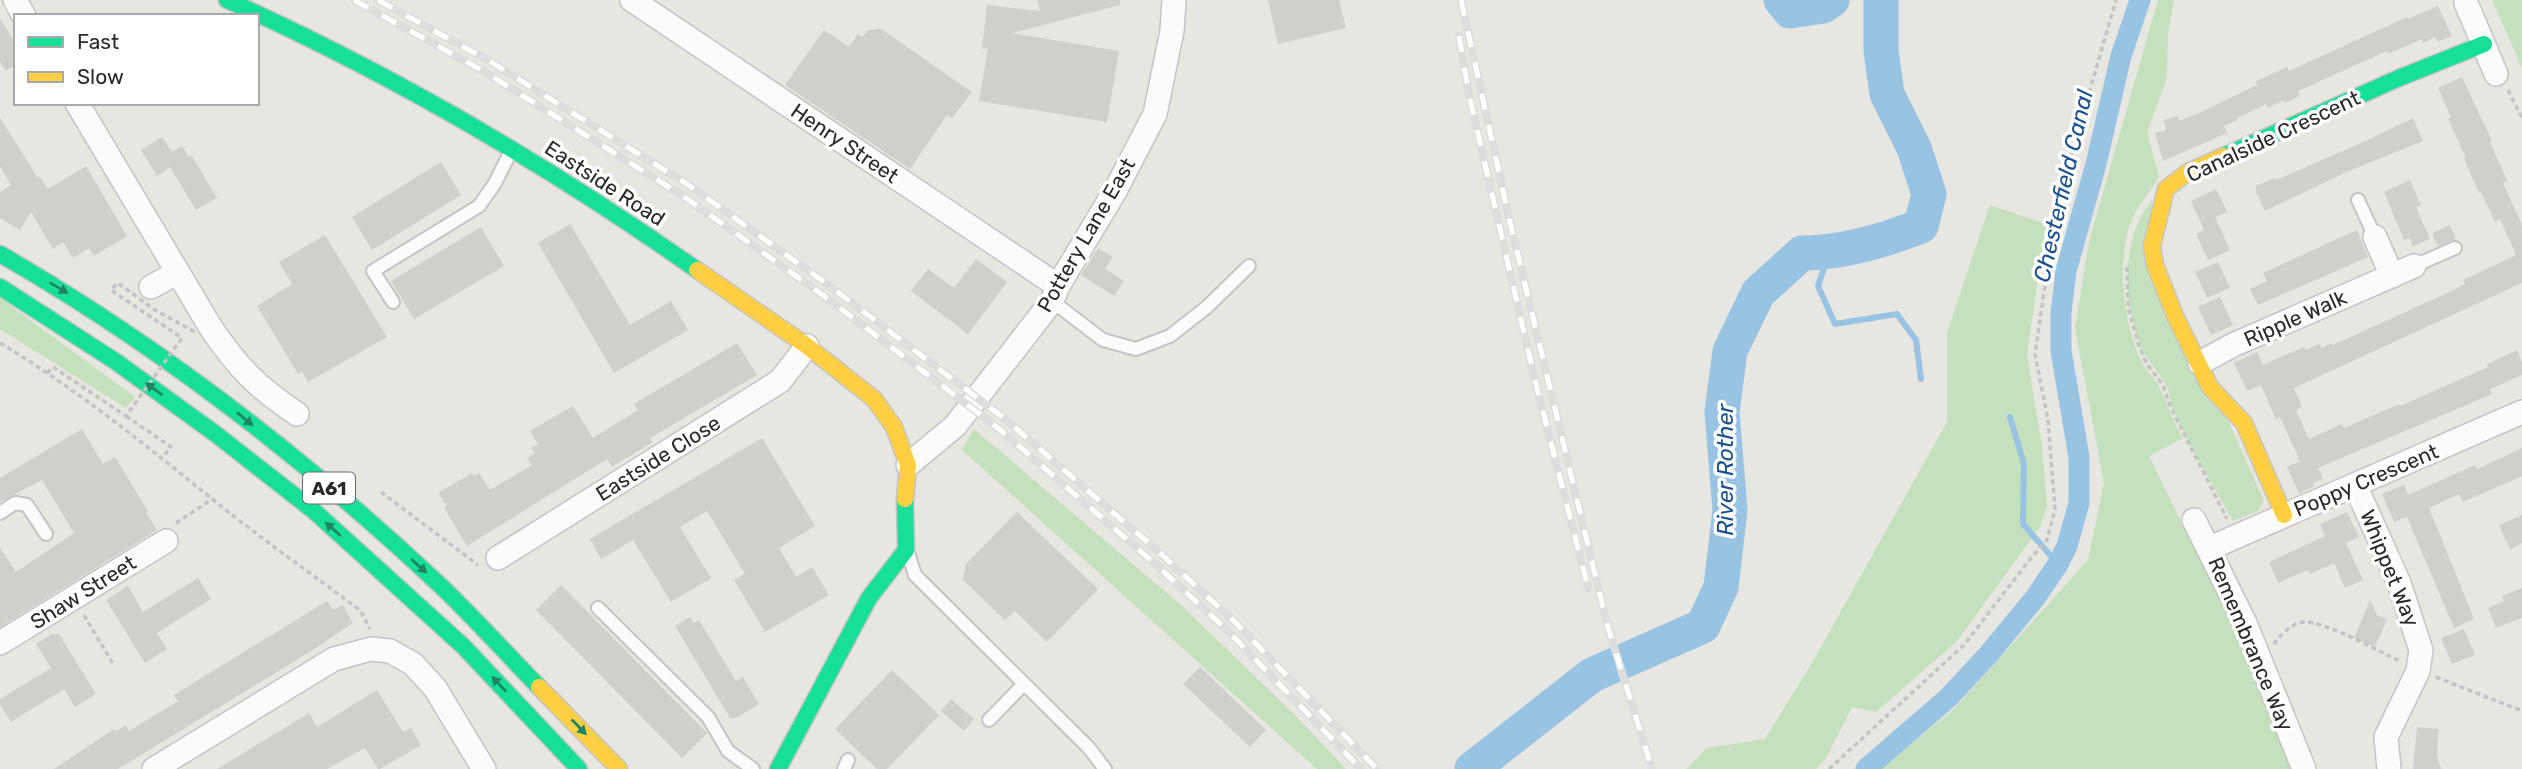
<svg xmlns="http://www.w3.org/2000/svg" width="2522" height="769" viewBox="0 0 2522 769" font-family="Rubik,sans-serif">
<style>
.green{fill:#c4e0bc}
.lines{fill:none;stroke-linecap:round;stroke-linejoin:round}
.stream{stroke:#99c3e3;stroke-width:6}
.canal{stroke:#99c3e3;stroke-width:21}
.river{stroke:#99c3e3;stroke-width:35}
.building{fill:#d0cfcb}
.lane-casing{stroke:#c5c4c4;stroke-width:16}
.street-casing{stroke:#c5c4c4;stroke-width:26}
.fast-casing{stroke:#c5c4c4;stroke-width:19}
.slow-casing{stroke:#c5c4c4;stroke-width:19}
.path{stroke:#c4c4c4;stroke-width:3.5;stroke-dasharray:5 3.5;stroke-linecap:butt}
.lane{stroke:#fbfbfa;stroke-width:12}
.street{stroke:#fbfbfa;stroke-width:23}
.fast{stroke:#16e098;stroke-width:16}
.slow{stroke:#ffcf43;stroke-width:16}
.rail-casing{stroke:#ddddde;stroke-width:8}
.rail{stroke:#fff;stroke-width:5;stroke-dasharray:16;stroke-linecap:butt}
.path-bridge{stroke:#c4c4c4;stroke-width:3.5;stroke-dasharray:5 3.5;stroke-linecap:butt}
.oneway{fill:#208460}
.labels{text-anchor:middle;dominant-baseline:central;stroke-width:7;stroke-linejoin:round;paint-order:stroke}
.shield{fill:#fff;stroke:#696969;stroke-width:2}
.shield-label{font-size:19px;font-weight:bold;fill:#292929}
.street-label{font-size:21px;fill:#292929;stroke:#fff}
.water-label{font-size:23px;font-style:italic;fill:#19508e;stroke:#fff}
</style>
<rect width="100%" height="100%" fill="#e7e6e0"/>
<!-- green -->
<path class="green" d="M2158,0H2174L2168,33L2167,77L2147,133L2159,176C2152,191 2140,202 2133,217C2115,257 2123,330 2145,368C2149,374 2155,379 2158,385C2168,403 2172,421 2183,438L2149,456L2254,671L2293,769H1881L1954,709L2088,560L2104,483L2075,328L2089,242Z
M2492,0H2522V68Z
M2153,199L2147,238L2264,501L2258,511L2233,521C2214,486 2187,444 2173,408C2170,401 2170,393 2167,387C2162,374 2147,362 2141,347C2123,302 2120,237 2153,199Z
M1990,205L2046,224L2027,354L2042,447L2047,506L2040,527L1957,641L1876,712L1852,707L1826,758L1816,769H1686L1707,748L1765,739L1812,663L1947,422V333Z
M0,298L135,397L126,408L0,329Z
M974,429L1182,606L1294,714L1346,769H1317L962,450Z"/>
<g class="lines">
<!-- stream -->
<path class="stream" d="M1829,253L1818,286L1835,324L1897,314L1916,340L1921,379
M2010,417L2024,464L2023,524L2058,564"/>
<!-- canal -->
<path class="canal" d="M1866,769L1948,698L1988,655L2035,598L2058,564L2067,546L2079,503V457L2061,351V313L2066,271L2096,164L2121,56L2140,0"/>
<!-- river -->
<path class="river" d="M1781,0L1790,11L1823,6L1832,0
M1472,769L1592,675L1703,626L1721,587L1730,510L1722,412L1730,351L1758,293L1802,253C1843,253 1883,241 1921,226L1929,194L1914,148L1887,94L1881,51V0"/>
</g>
<!-- building -->
<path class="building" d="M1038,0H1120V5L1012,33L1119,51L1107,122L979,101L988,48L982,49L987,5L1040,11Z
M1268,0H1339L1346,28L1278,44Z
M2438,6L2452,36L2438,42L2435,37L2423,43L2422,39L2388,54L2387,51L2298,91L2300,96L2285,103L2284,100L2268,108L2266,104L2237,118L2238,120L2224,126L2227,133L2163,161L2155,133L2166,130L2164,120L2178,116L2179,121L2201,112L2257,85L2256,81L2287,67L2289,71L2407,17L2408,19Z
M0,19L16,44V64L6,71L0,62Z
M881,29L972,92L952,118L947,115L910,169L785,85L824,30L849,47L858,34L862,37L868,30Z
M2462,77L2492,141L2490,142L2507,180L2503,183L2522,225V283L2294,388L2302,407L2296,410L2309,439L2342,424L2344,428L2399,404L2400,406L2488,367L2487,364L2517,350L2522,362V375L2490,389L2492,394L2318,468L2323,479L2313,483L2314,486L2299,493L2287,467L2300,461L2280,417L2276,419L2261,385L2247,391L2234,363L2257,352L2263,365L2304,347L2306,350L2319,344L2321,348L2332,343L2333,345L2443,295L2465,284L2463,280L2516,255L2500,219L2495,222L2481,192L2479,193L2464,159L2466,158L2448,119L2451,117L2438,88Z
M0,118L38,178L40,177L48,189L86,166L127,236L94,256L89,248L73,258L63,242L53,249L31,212L20,230L0,218V192L11,185L0,166Z
M2413,118L2423,141L2344,173L2265,211L2256,192V186L2275,178L2276,180L2359,144Z
M162,137L172,152L182,146L189,157L192,156L217,198L196,210L170,167L157,176L141,150Z
M441,162L461,195L372,250L352,217Z
M2410,180L2421,205L2416,207L2430,239L2413,246L2410,238L2404,240L2384,192Z
M2216,189L2227,212L2215,217L2230,250L2208,260L2196,234L2204,230L2191,201Z
M570,224L630,325L671,301L688,330L614,373L538,243Z
M2450,225L2456,239L2438,246L2432,233Z
M481,227L504,266L414,319L391,281Z
M2357,230L2368,257L2258,305L2250,289L2267,281L2263,273Z
M325,235L387,337L308,382L302,371L298,374L257,306L292,284L279,262Z
M1098,248L1113,257L1105,269L1124,281L1114,296L1081,275Z
M976,259L1007,282L968,334L911,291L928,269L954,288Z
M2218,262L2230,288L2207,298L2195,272Z
M2220,297L2233,325L2211,335L2198,307Z
M737,343L757,375L650,438L653,442L612,467L607,459L467,546L444,508L447,506L438,493L472,473L474,476L479,473L490,490L532,465L527,458L535,453L531,448L538,444L530,431L573,406L593,438L638,410L634,404Z
M82,429L103,464L115,457L148,511L146,513L157,530L0,627V548L16,572L74,533L42,480L0,502V478Z
M762,438L815,526L779,548L796,577L812,567L829,595L765,632L734,580L745,574L707,511L680,527L711,578L671,602L633,540L601,559L590,539Z
M2522,448V476L2463,502L2459,494L2429,508L2474,619L2454,628L2407,517L2394,522L2382,494L2404,485L2408,495L2475,465L2477,469Z
M1017,512L1098,589L1047,642L1015,611L1005,620L963,580L966,564Z
M2347,512L2359,537L2346,543L2363,580L2345,588L2334,563L2310,574L2308,570L2278,583L2269,562L2325,536L2320,524Z
M2522,515V543L2510,550L2499,525Z
M198,578L211,599L157,633L167,649L145,663L106,600L128,586L143,612Z
M561,585L707,733L682,758L536,610Z
M2522,588V618L2496,628L2488,608L2504,601L2502,596Z
M2370,600L2377,615L2387,619L2375,647L2354,638Z
M327,601L333,610L343,605L353,623L316,648L118,769H54L114,729L116,731L126,725L129,731L178,701L174,695Z
M690,617L694,623L699,620L736,681L743,677L759,704L736,718H730L675,626Z
M2464,629L2475,655L2452,664L2441,638Z
M52,634H59L96,694L75,707L64,689L11,722L0,704V699L51,668L36,644Z
M1200,667L1266,730L1250,747L1183,684Z
M892,670L939,715L887,769H877L835,729Z
M377,690L403,732L411,728L421,745L380,769H378L365,748L327,769H217L309,713L317,727Z
M951,699L974,719L964,731L941,711Z
M2417,727L2439,729L2437,756L2441,769H2413Z"/>
<g class="lines">
<defs>
<path id="lane" d="M2358,200L2375,237
M2414,266L2455,248
M1052,301L1103,340L1136,349L1170,336L1207,307L1249,266
M393,302L373,271L479,206L495,183L512,149
M0,513L15,503L27,505L46,534
M908,553L915,575L1089,748L1105,769
M598,608L708,717L728,751L753,769
M989,720L1024,684
M844,769L848,760"/>
<path id="street" d="M15,0L24,16
M632,0L1058,286
M2466,3L2496,74
M77,103L211,328C239,369 256,386 297,414
M2375,237L2392,276
M151,287L178,272
M2200,363L2233,345L2414,266
M908,465L955,426L1052,301L1058,286L1115,191L1155,114L1172,31L1174,0
M2355,485L2399,583L2421,650L2418,671L2386,737L2389,769
M2194,520L2245,623L2304,769
M2210,548L2522,412
M498,558L780,381L807,346
M0,643L166,541
M154,769L334,659L371,649L390,651L413,664L435,688L484,769"/>
<path id="fast" d="M227,0C392,74 549,166 697,270
M2224,156L2399,78L2484,44
M0,254C160,346 308,461 443,588C476,620 507,654 539,687
M0,287L115,361L217,435L314,511L463,646L579,769
M778,769L869,598L906,550L905,499"/>
<path id="slow" d="M2224,156L2188,172L2166,189L2152,246L2155,265L2176,318L2210,387L2244,423L2284,515
M697,270L807,346L874,399L894,427L908,465L905,499
M539,687L619,769"/>
</defs>
<!-- lane casing -->
<use href="#lane" class="lane-casing"/>
<!-- street casing -->
<use href="#street" class="street-casing"/>
<!-- fast casing -->
<use href="#fast" class="fast-casing"/>
<!-- slow casing -->
<use href="#slow" class="slow-casing"/>
<!-- path -->
<path class="path" d="M2508,90L2522,118
M2127,267L2128,307L2139,346L2147,364L2163,385L2171,408L2227,519
M0,343C75,388 143,443 211,498C259,537 310,573 360,610L370,629
M47,373L53,367
M126,416L171,447L163,457
M381,492L478,565
M176,523L212,499
M84,615L113,664
M2274,644C2281,634 2292,623 2304,622C2325,621 2380,652 2400,661
M2436,677L2522,711
M1829,769L1964,645L2031,558L2047,540L2055,509L2048,420L2035,354L2057,204L2116,0"/>
<!-- lane -->
<use href="#lane" class="lane"/>
<!-- street -->
<use href="#street" class="street"/>
<!-- fast -->
<use href="#fast" class="fast"/>
<!-- slow -->
<use href="#slow" class="slow"/>
<defs>
<path id="rail" d="M354,0L485,72L683,196L820,293L998,428L1152,561L1228,631L1361,769
M378,0L491,62L690,186L827,284L1005,419L1160,553L1236,623L1377,769
M1461,0L1509,218L1607,624L1652,769
M1459,36L1469,95L1535,380L1588,588"/>
</defs>
<!-- rail casing -->
<use href="#rail" class="rail-casing"/>
<!-- rail -->
<use href="#rail" class="rail"/>
<!-- path-bridge -->
<path class="path-bridge" d="M53,367L126,416L182,338L111,290L118,283L155,310L197,333"/>
</g>
<!-- one-way arrows -->
<defs><path id="oneway-solid" d="M-6-.8H1V-3.2L6.5 0L1 3.2V.8H-6Z" transform="scale(1.75)"/></defs>
<g class="oneway">
<use href="#oneway-solid" transform="translate(59 288) rotate(31)"/>
<use href="#oneway-solid" transform="translate(154 389) rotate(-144)"/>
<use href="#oneway-solid" transform="translate(245 419) rotate(39)"/>
<use href="#oneway-solid" transform="translate(333 529) rotate(-138)"/>
<use href="#oneway-solid" transform="translate(419 566) rotate(42)"/>
<use href="#oneway-solid" transform="translate(499 684) rotate(-133)"/>
<use href="#oneway-solid" transform="translate(579 727) rotate(46)"/>
</g>
<g class="labels">
<!-- shield labels -->
<rect class="shield" x="303" y="472.5" width="52" height="31" rx="5"/>
<g class="shield-label">
<text x="329" y="488">A61</text>
</g>
<!-- street labels -->
<g class="street-label">
<text transform="translate(2273 136) rotate(-25)">Canalside Crescent</text>
<text transform="translate(845 143) rotate(34)">Henry Street</text>
<text transform="translate(605 183) rotate(33)">Eastside Road</text>
<text transform="translate(1086 235) rotate(-60)">Pottery Lane East</text>
<text transform="translate(2295 318) rotate(-24)">Ripple Walk</text>
<text transform="translate(658 458) rotate(-32)">Eastside Close</text>
<text transform="translate(2366 480) rotate(-23)">Poppy Crescent</text>
<text transform="translate(2390 568) rotate(68)">Whippet Way</text>
<text transform="translate(83 592) rotate(-32)">Shaw Street</text>
<text transform="translate(2251 644) rotate(67)">Remembrance Way</text>
</g>
<!-- water labels -->
<g class="water-label">
<text transform="translate(2063 186) rotate(-77)">Chesterfield Canal</text>
<text transform="translate(1725 470) rotate(-90)">River Rother</text>
</g>
</g>
<!-- legend -->
<rect x="14" y="14" width="245" height="91" fill="#ffffff" stroke="#a9a9a9" stroke-width="2"/>
<rect x="28" y="37" width="35" height="10" fill="#16e098" stroke="#a9a9a9" stroke-width="2"/>
<text x="77" y="49" font-size="21" fill="#292929">Fast</text>
<rect x="28" y="72" width="35" height="10" fill="#ffcf43" stroke="#a9a9a9" stroke-width="2"/>
<text x="77" y="84" font-size="21" fill="#292929">Slow</text>
</svg>
